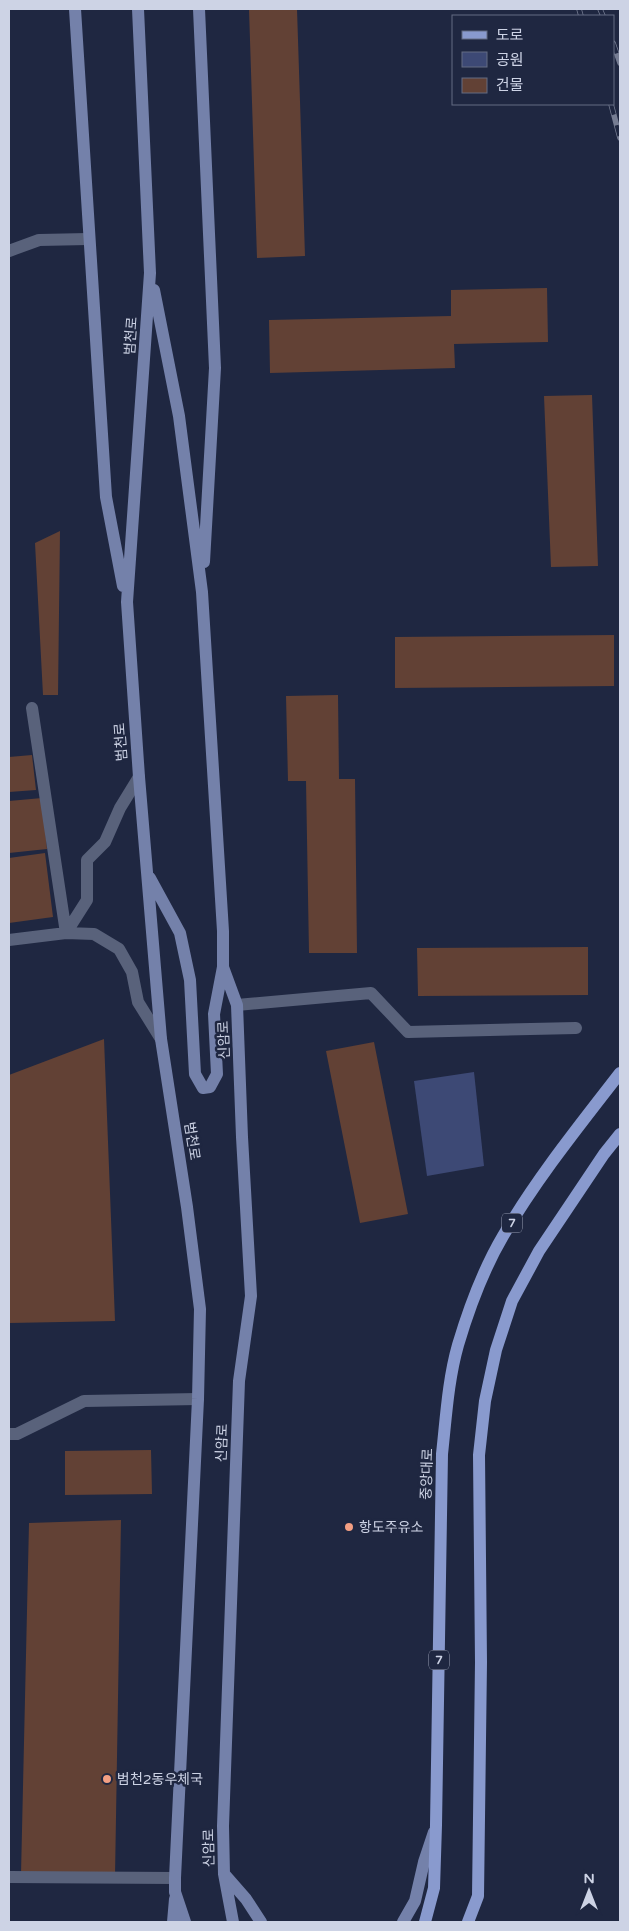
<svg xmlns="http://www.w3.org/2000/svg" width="629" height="1931" viewBox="0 0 629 1931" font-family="'Varela Round','Noto Sans KR',sans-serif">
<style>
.green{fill:#3d4975}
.building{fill:#624135}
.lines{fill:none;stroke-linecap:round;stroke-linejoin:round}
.lane{stroke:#59627b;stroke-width:12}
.street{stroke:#59627b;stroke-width:12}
.secondary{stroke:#7481aa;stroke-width:12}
.primary{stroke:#899ace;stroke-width:12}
.rail-casing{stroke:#767d93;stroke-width:5.5}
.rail{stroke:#1f2741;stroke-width:4;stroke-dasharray:11;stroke-linecap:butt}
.poi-dot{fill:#f39f83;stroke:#1f2741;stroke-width:2}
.labels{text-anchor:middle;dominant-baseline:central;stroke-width:5;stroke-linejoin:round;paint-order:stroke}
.shield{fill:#1f2741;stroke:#999fb4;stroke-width:1}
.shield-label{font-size:12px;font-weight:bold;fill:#cdd3e5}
.street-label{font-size:14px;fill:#cdd3e5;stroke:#1f2741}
.poi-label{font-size:14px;fill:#cdd3e5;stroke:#1f2741;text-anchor:start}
</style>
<rect width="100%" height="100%" fill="#1f2741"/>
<!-- green -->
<path class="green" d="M474,1072L484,1166L427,1176L414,1081Z"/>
<!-- building -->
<path class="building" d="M249,9H297L305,256L257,258Z
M547,288L548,342L454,344L455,368L270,373L269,320L451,316V290Z
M592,395L598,566L551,567L544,396Z
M60,531L58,695H43L35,543Z
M614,635V686L395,688V637Z
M338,695L339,779H355L357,953H309L306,781H288L286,696Z
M32,755L36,790L9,792V757Z
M42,798L47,849L9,853V801Z
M45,853L53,917L9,923V858Z
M588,947V995L418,996L417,948Z
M104,1039L115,1321L9,1323V1075Z
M374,1042L408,1214L360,1223L326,1051Z
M151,1450L152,1494L65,1495V1451Z
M121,1520L115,1877L21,1874L29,1523Z"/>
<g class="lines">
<!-- lane -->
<path class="lane" d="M139,777L120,808L105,842L87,860V900L66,933L94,934L119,949L132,972L138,1002L161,1039
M9,940L66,933L32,708
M237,1005L371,993L408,1032L576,1028
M9,1877L175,1878"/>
<!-- street -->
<path class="street" d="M9,251L39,240L88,239
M9,1434H17L84,1401L198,1399"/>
<!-- secondary -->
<path class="secondary" d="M75,9L106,497L123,586
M138,9L150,273L127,602L139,777L161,1039L187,1207L200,1309L198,1399L175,1878V1892L185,1922
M199,9L215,368L204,562
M150,878L180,933L190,980L195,1074L203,1088L210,1087L217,1074L214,1014L223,967V931L202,592L179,416L154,290
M223,967L237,1005L242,1137L251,1296L239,1381L223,1826L224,1874L233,1922
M225,1875L246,1899L261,1922
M173,1922L175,1899
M403,1922L415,1901L424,1862L434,1832"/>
<!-- primary -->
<path class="primary" d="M425,1922L434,1888L436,1825L442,1454C446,1418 448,1380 458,1345C469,1308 483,1270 503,1236C537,1178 579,1126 620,1073
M468,1922L478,1896L481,1662L479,1455L485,1401L496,1350L512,1301L539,1251L604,1154L620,1134"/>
<defs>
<path id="rail" d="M579,9L581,16
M600,9L603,16
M613,43L620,63
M611,104L620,138"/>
</defs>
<!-- rail casing -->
<use href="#rail" class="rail-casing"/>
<!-- rail -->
<use href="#rail" class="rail"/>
</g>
<!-- markers -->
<g class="poi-dot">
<circle cx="349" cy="1527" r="5"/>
<circle cx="107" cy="1779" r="5"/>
</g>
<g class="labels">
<!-- shield labels -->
<g class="shield">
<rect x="502" y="1213.5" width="20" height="19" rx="4"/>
<rect x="429" y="1650.5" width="20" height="19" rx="4"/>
</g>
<g class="shield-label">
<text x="512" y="1223">7</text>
<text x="439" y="1660">7</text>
</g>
<!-- street labels -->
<g class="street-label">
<text transform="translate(131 336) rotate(-86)">범천로</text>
<text transform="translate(121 742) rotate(-94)">범천로</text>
<text transform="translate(224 1040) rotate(-92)">신암로</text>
<text transform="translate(192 1141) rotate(81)">범천로</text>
<text transform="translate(222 1443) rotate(-88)">신암로</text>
<text transform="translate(427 1474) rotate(-88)">중앙대로</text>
<text transform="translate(209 1848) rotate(-91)">신암로</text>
</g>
<!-- poi labels -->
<g class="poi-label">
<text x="359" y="1527">항도주유소</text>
<text x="117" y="1779">범천2동우체국</text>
</g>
</g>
<!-- border -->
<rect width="629" height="1931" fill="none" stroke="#cdd3e5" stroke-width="20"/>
<!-- legend -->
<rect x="452" y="15" width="162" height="90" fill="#1f2741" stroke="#656c83"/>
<rect x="462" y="31" width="25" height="8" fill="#899ace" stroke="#656c83"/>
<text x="496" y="40" font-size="15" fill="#cdd3e5">도로</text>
<rect x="462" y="52" width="25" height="15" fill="#3d4975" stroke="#656c83"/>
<text x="496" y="65" font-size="15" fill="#cdd3e5">공원</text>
<rect x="462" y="78" width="25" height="15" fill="#624135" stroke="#656c83"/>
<text x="496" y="90" font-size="15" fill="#cdd3e5">건물</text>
<!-- north arrow -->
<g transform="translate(589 1891)" stroke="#1f2741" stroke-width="4" paint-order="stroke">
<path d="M0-4L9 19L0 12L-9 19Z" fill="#cdd3e5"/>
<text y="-8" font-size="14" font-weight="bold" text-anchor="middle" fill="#cdd3e5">N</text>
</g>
</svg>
